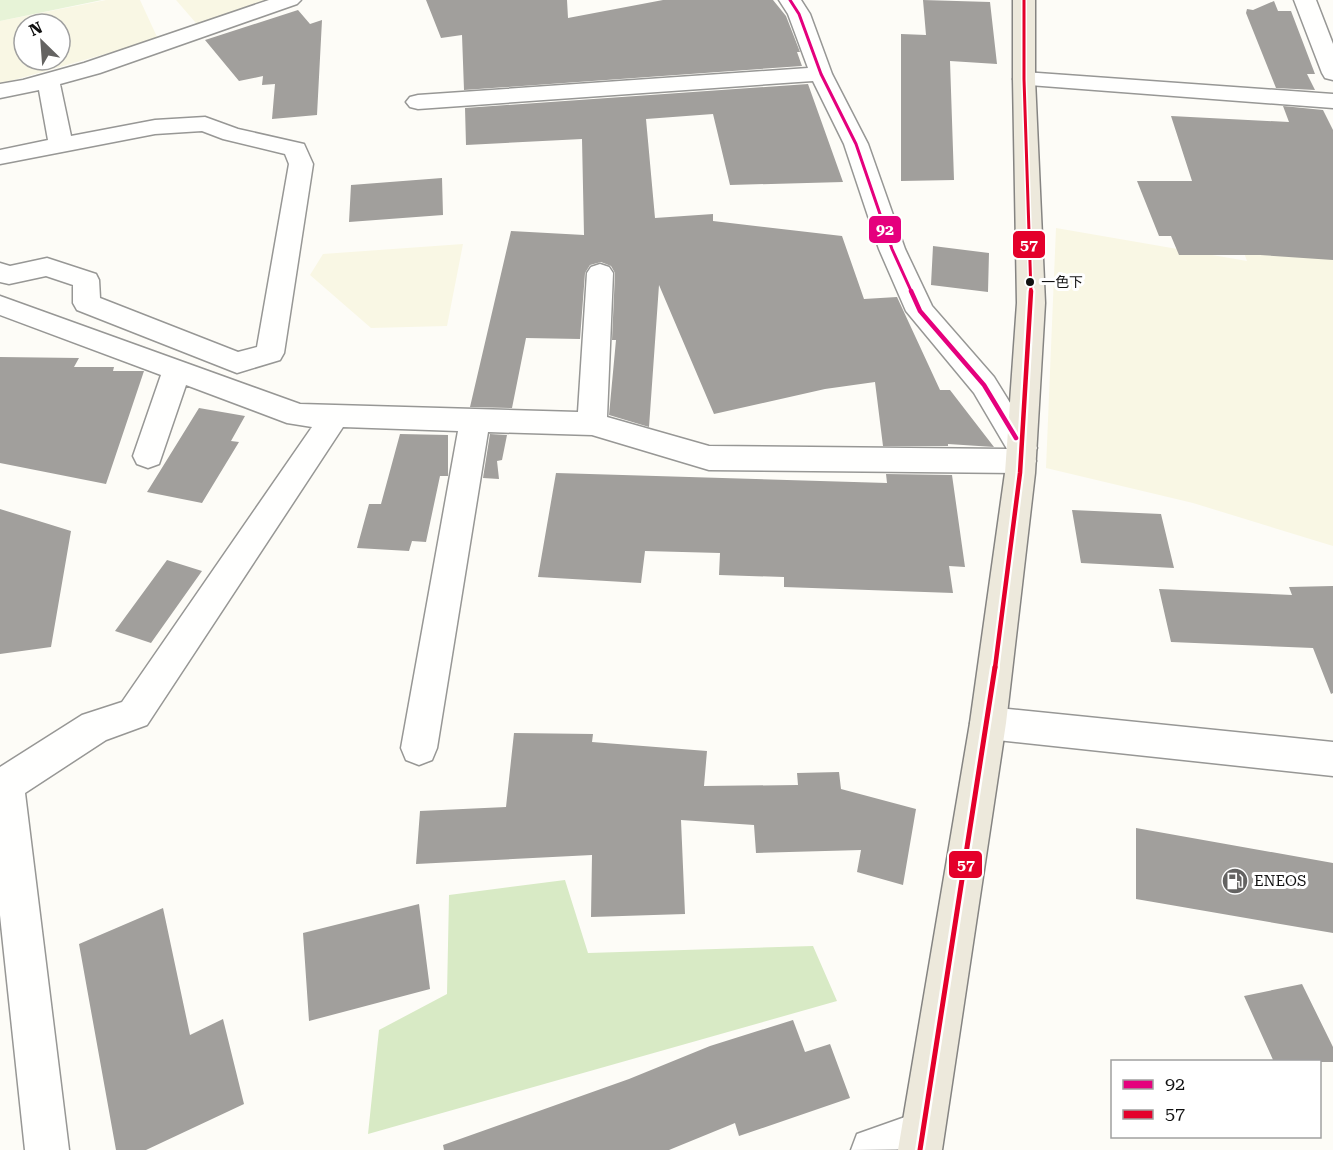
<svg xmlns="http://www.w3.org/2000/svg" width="1333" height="1150" viewBox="0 0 1333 1150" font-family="'Roboto Serif','Noto Sans JP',serif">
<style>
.farmland{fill:#f9f7e4;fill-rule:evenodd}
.green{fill:#e7f3d7}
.forest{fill:#d8eac5}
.building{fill:#a19f9c}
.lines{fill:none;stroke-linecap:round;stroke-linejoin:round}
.minor-casing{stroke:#979795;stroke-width:3}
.tertiary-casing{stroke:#979795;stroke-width:3}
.primary-casing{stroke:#858482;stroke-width:3}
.minor{fill:#fffffe;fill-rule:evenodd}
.tertiary{fill:#fffffe;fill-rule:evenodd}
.primary{fill:#ede9dc;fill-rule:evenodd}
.bus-1-far1-casing{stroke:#fff;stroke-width:6}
.bus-1-casing{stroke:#fff;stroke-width:9}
.bus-2-far2-casing{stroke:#fff;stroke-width:6}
.bus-2-far1-casing{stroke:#fff;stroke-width:9}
.bus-2-casing{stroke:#fff;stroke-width:10}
.bus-1-far1{stroke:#e5007d;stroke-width:3}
.bus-1{stroke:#e5007d;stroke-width:4.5}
.bus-2-far2{stroke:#e4002b;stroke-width:3}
.bus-2-far1{stroke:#e4002b;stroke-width:4.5}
.bus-2{stroke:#e4002b;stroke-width:5}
.bus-dot{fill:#111;stroke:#fff;stroke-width:2}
.labels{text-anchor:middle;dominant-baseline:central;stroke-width:6;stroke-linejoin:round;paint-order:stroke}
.bus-label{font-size:14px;fill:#111;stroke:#fff;text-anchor:start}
.poi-label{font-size:15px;fill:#111;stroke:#fff;text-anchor:start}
.line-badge{stroke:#fff;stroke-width:2}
.badge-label{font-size:16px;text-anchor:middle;font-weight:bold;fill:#fff}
</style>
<rect width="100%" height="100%" fill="#fdfcf7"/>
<!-- farmland -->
<path class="farmland" d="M106,0H140L158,39L0,84V21ZM24,24H60V60H24Z
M176,0H282L202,30Z
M1212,167L1333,177V546L1193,503L1046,468L1056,228L1247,261Z
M463,244L447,326L371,328L310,275L323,254Z"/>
<!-- green -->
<path class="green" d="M0,0H102L0,21Z"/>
<!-- forest -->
<path class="forest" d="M565,880L588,953L813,946L837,1001L368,1134L379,1030L447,994L449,895Z"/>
<!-- building -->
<path class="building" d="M426,0H567L568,18L663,0H773L786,16L800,52H797L802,66L464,90L462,35L441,38Z
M923,0L990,2L997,64L950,61L954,180L901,181V34L926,35Z
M1274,1L1278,11H1291L1315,74H1307L1315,90L1276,88L1246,13L1247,9L1253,10Z
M298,10L310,24L322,20L317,115L272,119L275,84L262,85L263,76L239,81L205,40Z
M808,84L843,182L730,185L713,114L646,119L655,218L713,214V221L842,236L864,299L897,297L940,390H950L994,447L948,444V446H883L875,382L825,389L714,414L659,285L649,427L609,415L616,340H612L615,273L611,266L601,262L590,265L585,273L580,339L526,338L512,408L470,407L511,231L584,235L582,139L466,145L465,108Z
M1283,106L1323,110L1333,130V260L1260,255H1179L1171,236H1159L1137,181H1192L1171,116L1289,122Z
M442,178L443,215L349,222L351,185Z
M933,246L989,253L988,292L931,285Z
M0,357L79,358L74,367H114L113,371H144L106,484L0,463Z
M199,408L245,416L231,441L239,442L202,503L147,492Z
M400,434L448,435V476H440L426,542L412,541L409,551L357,548L369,504H381Z
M490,434L507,435L502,460L497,461L499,479L483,478Z
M556,473L887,483L886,474L952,475L965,567L949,566L953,593L784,587V577L719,575L720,553L645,551L641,583L538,577Z
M0,509L71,531L51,647L0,654Z
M1072,510L1161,514L1174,568L1081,563Z
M167,560L202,571L151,643L115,631Z
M1333,586V693L1331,694L1313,648L1171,642L1159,589L1292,595L1289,587Z
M514,733L593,734L592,742L707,751L704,786L798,785L797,773L839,772L841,789L916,809L903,885L857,872L861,850L756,853L754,825L681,820L685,914L591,917L592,855L416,864L420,811L506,807Z
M1136,828L1333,863V933L1136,899Z
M419,904L430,989L309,1021L303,933Z
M163,908L190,1035L223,1019L244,1104L146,1150H116L79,944Z
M1302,984L1333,1047V1062H1274L1244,996Z
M793,1020L805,1052L830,1044L850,1098L739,1136L735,1123L669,1150H444L443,1145L629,1079L710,1046Z"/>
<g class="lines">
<defs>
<path id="minor" d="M269,0H301L297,4L100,73L60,84L71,136L155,120L205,117L238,129L304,144L313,164L284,353L280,360L237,373L77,310L73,303V285L46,276L9,284L0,282V263L10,266L47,258L96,274L99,280L100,298L238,352L257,347L289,164L285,154L223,139L202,131L155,134L0,164V150L48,140L39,90L0,98V84L23,80L84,63Z
M779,0H801L810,14L832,74L868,144L905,249L932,306L994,377L1033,440L1037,448L1033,455L1036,461L1032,469L1021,473L709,470L592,435L488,432L437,748L432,760L419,765L406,760L401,748L458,431L343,427L147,725L106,740L25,793L69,1150H25L0,915V767L82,715L122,702L312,427L287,423L186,385L159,464L148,468L137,464L133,456L161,375L0,315V296L300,404L578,412L587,273L591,267L600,264L609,267L613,273L607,417L709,446L1007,449L974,393L906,311L879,249L844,144L813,81L418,109L410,107L406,102L410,97L418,95L808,68L788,14Z
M1294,0H1316L1333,44V80L1325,78L1322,73Z
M1024,72L1333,94V108L1016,84L1013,79L1016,74Z
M922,1111L938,1117L944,1133L938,1149L851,1150L857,1134Z"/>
<path id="tertiary" d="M988,707L1333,742V776L988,739L975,735L970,723L975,711Z"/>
<path id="primary" d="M1013,0H1035V79L1045,303L1035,473L1006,723L942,1150H898L970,723L1005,473L1017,303L1013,79Z"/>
</defs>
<!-- minor casing -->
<use href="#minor" class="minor-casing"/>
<!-- tertiary casing -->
<use href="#tertiary" class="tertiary-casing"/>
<!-- primary casing -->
<use href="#primary" class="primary-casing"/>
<!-- minor -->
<use href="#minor" class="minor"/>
<!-- tertiary -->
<use href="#tertiary" class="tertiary"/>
<!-- primary -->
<use href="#primary" class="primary"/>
<defs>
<path id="bus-1-far1" d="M790,0L799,14L821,74L856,144L892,249L912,293"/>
<path id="bus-1" d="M911,291L920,311L984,385L1016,438"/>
<path id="bus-2-far2" d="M1024,0V79L1031,293"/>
<path id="bus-2-far1" d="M995,668L1020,473L1031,291"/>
<path id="bus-2" d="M920,1150L995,667"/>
</defs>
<!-- bus-1-far1 casing -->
<use href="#bus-1-far1" class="bus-1-far1-casing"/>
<!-- bus-1 casing -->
<use href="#bus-1" class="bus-1-casing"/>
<!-- bus-2-far2 casing -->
<use href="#bus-2-far2" class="bus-2-far2-casing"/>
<!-- bus-2-far1 casing -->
<use href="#bus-2-far1" class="bus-2-far1-casing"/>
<!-- bus-2 casing -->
<use href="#bus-2" class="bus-2-casing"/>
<!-- bus-1-far1 -->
<use href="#bus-1-far1" class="bus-1-far1"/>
<!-- bus-1 -->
<use href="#bus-1" class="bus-1"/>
<!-- bus-2-far2 -->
<use href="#bus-2-far2" class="bus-2-far2"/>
<!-- bus-2-far1 -->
<use href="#bus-2-far1" class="bus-2-far1"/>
<!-- bus-2 -->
<use href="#bus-2" class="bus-2"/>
</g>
<!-- icons -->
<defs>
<symbol id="fuel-disc" viewBox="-11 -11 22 22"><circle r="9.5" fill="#646362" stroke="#fff"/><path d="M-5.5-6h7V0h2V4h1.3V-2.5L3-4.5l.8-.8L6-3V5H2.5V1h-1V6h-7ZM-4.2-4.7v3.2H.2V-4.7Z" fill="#fff"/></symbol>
</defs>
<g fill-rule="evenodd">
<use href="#fuel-disc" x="1220" y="866" width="30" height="30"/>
</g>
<!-- markers -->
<circle class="bus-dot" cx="1030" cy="282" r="5"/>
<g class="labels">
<!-- bus labels -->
<g class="bus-label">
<text x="1041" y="282">一色下</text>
</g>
<!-- poi labels -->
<g class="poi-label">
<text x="1254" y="881">ENEOS</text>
</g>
</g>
<g class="line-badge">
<rect x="868" y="215" width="34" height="29" rx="6" fill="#e5007d"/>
<rect x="1012" y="230" width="34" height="29" rx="6" fill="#e4002b"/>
<rect x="948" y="850" width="35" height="29" rx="6" fill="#e4002b"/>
</g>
<g class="badge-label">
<text x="885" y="235">92</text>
<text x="1029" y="250">57</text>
<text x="966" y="870">57</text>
</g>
<!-- legend -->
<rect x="1111" y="1060" width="210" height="78" fill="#ffffff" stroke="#a0a0a0" stroke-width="1.5"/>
<rect x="1123" y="1080" width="30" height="9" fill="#e5007d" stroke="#a0a0a0" stroke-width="1.5"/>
<text x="1165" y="1090" font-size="18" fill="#111111">92</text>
<rect x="1123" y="1110" width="30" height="9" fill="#e4002b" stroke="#a0a0a0" stroke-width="1.5"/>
<text x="1165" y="1120" font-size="18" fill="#111111">57</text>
<!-- north arrow -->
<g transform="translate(42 42) rotate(335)"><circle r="28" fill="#ffffff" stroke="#a0a0a0" stroke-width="1.5"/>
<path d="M0-4.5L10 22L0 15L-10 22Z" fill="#646362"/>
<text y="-9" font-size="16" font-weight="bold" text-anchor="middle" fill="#111111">N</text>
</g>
</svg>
